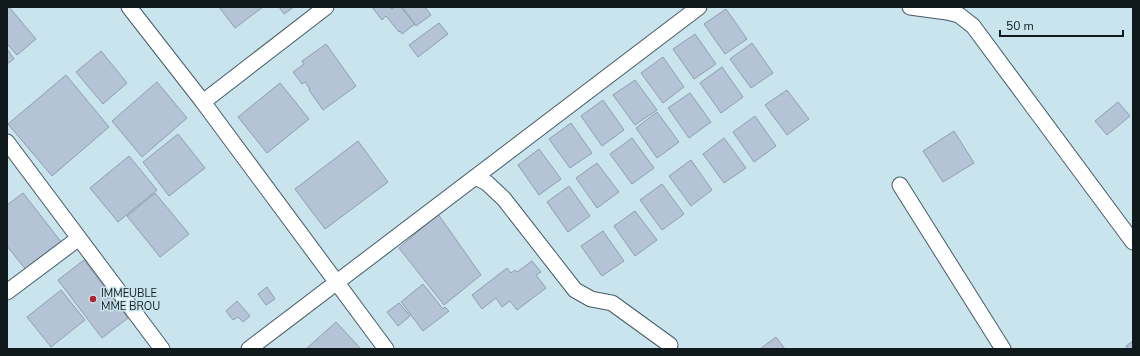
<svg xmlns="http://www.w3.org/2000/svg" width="1140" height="356" viewBox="0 0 1140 356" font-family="'Nunito Sans',sans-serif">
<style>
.building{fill:#b5c3d6;stroke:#8f9eb0}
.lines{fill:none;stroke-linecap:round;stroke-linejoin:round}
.street-casing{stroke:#455c65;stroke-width:17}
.street{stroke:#fff;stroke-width:15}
.poi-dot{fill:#b42230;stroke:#cae4ee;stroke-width:1.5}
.labels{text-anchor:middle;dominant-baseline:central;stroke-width:3;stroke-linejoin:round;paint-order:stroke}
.poi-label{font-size:11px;fill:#101a1d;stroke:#cae4ee;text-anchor:start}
</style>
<rect width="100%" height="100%" fill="#cae4ee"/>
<!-- building -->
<path class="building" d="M7,7H9L36,39L17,55L7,44Z
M219,7H263L235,28Z
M279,7H294L284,14Z
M372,7H390L392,9L394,7H401L415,24L402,34L400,31L399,32L386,16L382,20Z
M402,7H425L431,15L416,26Z
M726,9L747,39L725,54L704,24Z
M439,23L448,34L418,57L409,45Z
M695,34L716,64L694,79L673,49Z
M752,43L773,73L751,88L730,59Z
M326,44L356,86L323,110L309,90L310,89L305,82L302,84L293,72L304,64L302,61Z
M7,49L14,59L7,64Z
M101,51L127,83L103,104L76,72Z
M663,57L684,87L663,103L641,73Z
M722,67L743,97L721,113L700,83Z
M66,75L109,127L52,176L8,124Z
M635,80L657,110L635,125L613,95Z
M157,82L187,118L142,157L112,121Z
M280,83L309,119L267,153L238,117Z
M787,90L809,119L787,135L765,105Z
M690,93L711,122L689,138L668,108Z
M603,100L624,130L602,146L581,116Z
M1118,102L1130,116L1107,135L1095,121Z
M657,112L679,142L657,158L636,128Z
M755,116L776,146L754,162L733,132Z
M571,123L592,153L570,168L549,139Z
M954,131L974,163L943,182L923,151Z
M178,134L205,168L169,196L143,162Z
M632,138L654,168L632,184L610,154Z
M724,138L746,168L724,183L703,154Z
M358,141L388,182L325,229L295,189Z
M539,149L561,179L539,195L518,165Z
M129,156L157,190L118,222L90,188Z
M691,160L712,190L691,206L669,176Z
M597,163L619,192L597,208L576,178Z
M662,184L684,214L662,230L640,200Z
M569,186L590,216L568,232L547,202Z
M23,193L62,243L27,271L7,246V205Z
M155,193L189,234L160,257L127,216Z
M635,211L657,240L635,256L614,226Z
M438,214L481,275L444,305L399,248Z
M603,231L624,261L602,276L581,246Z
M84,260L128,318L102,338L58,280Z
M532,261L541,272L536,275L546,288L517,310L510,301L502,307L496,298L482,309L472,295L507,268L511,273L515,270L517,272Z
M423,284L443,309L445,307L449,311L423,331L401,302Z
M267,287L275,299L266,305L258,294Z
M61,290L85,320L51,347L27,317Z
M237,301L250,316L243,322L238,317L233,320L226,311Z
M399,303L410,316L398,326L387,312Z
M336,322L361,349H306Z
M776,337L785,349H760Z
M1133,341V349H1128L1126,346Z"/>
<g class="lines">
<defs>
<path id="street" d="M129,7L203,102L386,349
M910,7L947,12L959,15L973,26L1133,242
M203,102L326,7
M7,142L162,349
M475,177L487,183L504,199L575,290L591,299L612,303L670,345
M900,185L1003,349
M7,292L79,238
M249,349L699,7"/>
</defs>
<!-- street casing -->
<use href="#street" class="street-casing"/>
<!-- street -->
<use href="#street" class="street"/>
</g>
<!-- markers -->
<circle class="poi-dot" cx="93" cy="299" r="4"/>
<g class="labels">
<!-- poi labels -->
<g class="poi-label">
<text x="101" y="293">IMMEUBLE<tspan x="101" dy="13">MME BROU</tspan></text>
</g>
</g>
<!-- border -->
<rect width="1140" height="356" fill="none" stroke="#101a1d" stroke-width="16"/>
<!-- scale -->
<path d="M1000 30v6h123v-6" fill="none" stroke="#101a1d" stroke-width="2"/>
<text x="1006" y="30" font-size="12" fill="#101a1d" stroke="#cae4ee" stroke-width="3" paint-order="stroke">50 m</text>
</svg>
